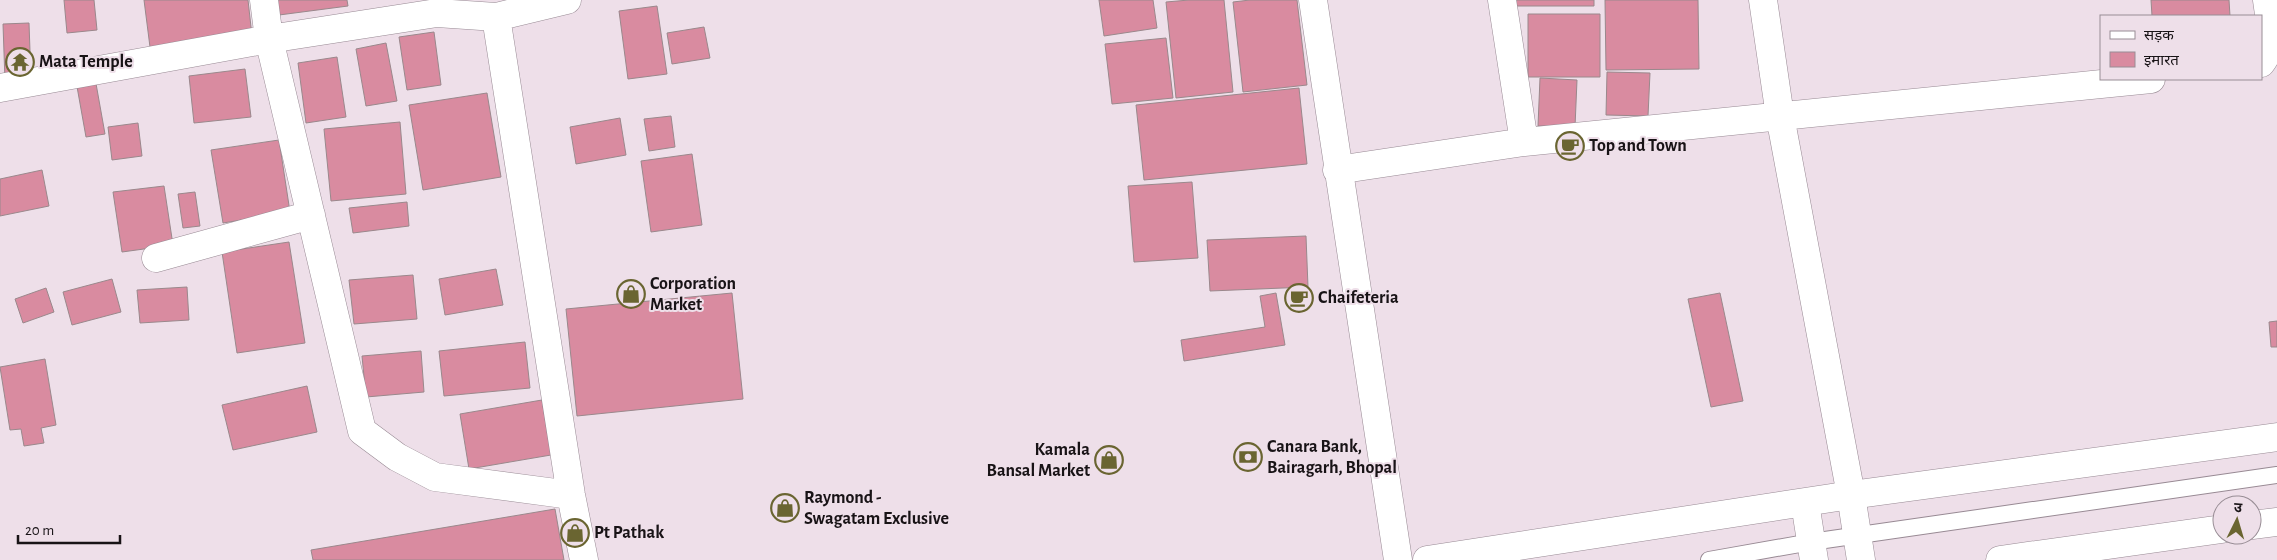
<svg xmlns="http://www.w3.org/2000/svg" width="2277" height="560" viewBox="0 0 2277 560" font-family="'Alegreya Sans','Noto Sans Devanagari',sans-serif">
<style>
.building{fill:#d98ba0;stroke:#9a888c}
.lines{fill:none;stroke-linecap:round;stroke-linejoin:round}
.lane-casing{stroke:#988a94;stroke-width:18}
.street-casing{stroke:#988a94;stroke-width:29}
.primary-casing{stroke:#988a94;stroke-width:29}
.lane{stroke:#fff;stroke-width:16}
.street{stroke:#fff;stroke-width:28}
.primary{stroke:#fff;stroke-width:28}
.labels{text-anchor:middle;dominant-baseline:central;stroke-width:4;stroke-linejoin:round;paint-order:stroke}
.poi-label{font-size:18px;font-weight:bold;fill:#181316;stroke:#eedfe9;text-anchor:start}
</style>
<rect width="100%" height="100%" fill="#eedfe9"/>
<!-- building -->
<path class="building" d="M64,0H94L97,30L67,33Z
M144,0H248L252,36L150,47Z
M277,0H347L348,6L279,15Z
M1099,0H1153L1157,28L1104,36Z
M1189,0H1224L1233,92L1176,98L1166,2Z
M1250,0H1297L1307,85L1243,92L1233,2Z
M1516,0H1594V6H1516Z
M1605,0H1698L1699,69L1606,70Z
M2151,0H2229L2230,16H2152Z
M657,6L667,74L628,79L619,11Z
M1528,14H1600V77H1528Z
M29,23L31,80L5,81L3,24Z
M704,27L710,58L672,64L667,33Z
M434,32L441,85L407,90L399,37Z
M1166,38L1173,98L1112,104L1105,44Z
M386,43L397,101L366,106L356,49Z
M337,57L346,117L306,123L298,63Z
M245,69L251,117L194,123L189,76Z
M1607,72L1650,73L1648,116L1606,115Z
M95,78L105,134L86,137L76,81Z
M1540,78L1577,80L1575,127L1538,126Z
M1299,88L1307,164L1144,180L1136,105Z
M487,93L501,177L423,190L409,105Z
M671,116L675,147L649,151L644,119Z
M620,118L626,155L576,164L570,127Z
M400,122L406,194L331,201L324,129Z
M138,123L142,156L112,160L108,127Z
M279,140L290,212L223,223L211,150Z
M692,154L702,225L651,232L641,161Z
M42,170L49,206L0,216V179Z
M1192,182L1198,258L1134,262L1128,186Z
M164,186L173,245L122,252L113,192Z
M195,192L200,226L183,228L178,194Z
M407,202L409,226L353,233L349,208Z
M1306,236L1308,287L1210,291L1207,240Z
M289,242L305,343L237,353L222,252Z
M496,269L503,305L445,315L439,279Z
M413,275L417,319L354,324L349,280Z
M112,279L121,312L72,325L63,292Z
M187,287L189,320L140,323L137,290Z
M46,288L54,312L23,323L15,299Z
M732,293L743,399L577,416L566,309Z
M1276,293L1285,345L1184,361L1181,340L1265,327L1260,296Z
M1720,293L1743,401L1711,407L1688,299Z
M2277,321V347H2271L2269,322Z
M525,342L530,388L444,396L439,351Z
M421,351L424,392L366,397L362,356Z
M45,359L56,425L41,428L44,443L24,446L21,429L10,430L0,367Z
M307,386L317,432L233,450L222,405Z
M542,400L551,455L469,469L460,414Z
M555,509L564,560H313L311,550Z"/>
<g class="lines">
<defs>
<path id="lane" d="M1709,560L1811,542L2277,475"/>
<path id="street" d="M264,0L269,39L362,431L397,457L435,477L571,495
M1313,0L1398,560
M1502,0L1524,142
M1763,0L1780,116L1851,495L1861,560
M496,17L571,495L584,560
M2261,63C2276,44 2270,23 2267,0
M0,88L269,39L437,13L496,17L567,0
M1337,170L1524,142L2151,79
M156,258L311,215
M1805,503L1814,560"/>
<path id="primary" d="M2252,525L2277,522
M1427,560L1851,495L2277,437
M2000,560L2222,529"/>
</defs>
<!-- lane casing -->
<use href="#lane" class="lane-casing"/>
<!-- street casing -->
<use href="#street" class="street-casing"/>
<!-- primary casing -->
<use href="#primary" class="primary-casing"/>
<!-- lane -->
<use href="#lane" class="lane"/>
<!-- street -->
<use href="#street" class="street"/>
<!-- primary -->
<use href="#primary" class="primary"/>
</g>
<!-- icons -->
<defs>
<symbol id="temple-ring" viewBox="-11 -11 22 22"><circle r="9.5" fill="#eedfe9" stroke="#6a6531" stroke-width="1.5"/><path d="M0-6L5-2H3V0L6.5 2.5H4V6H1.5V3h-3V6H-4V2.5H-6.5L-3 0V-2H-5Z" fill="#6a6531"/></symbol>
<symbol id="cafe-ring" viewBox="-11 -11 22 22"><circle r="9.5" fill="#eedfe9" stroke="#6a6531" stroke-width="1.5"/><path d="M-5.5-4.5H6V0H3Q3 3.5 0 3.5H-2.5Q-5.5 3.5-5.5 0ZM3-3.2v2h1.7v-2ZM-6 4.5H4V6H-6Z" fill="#6a6531"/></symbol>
<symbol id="shop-ring" viewBox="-11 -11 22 22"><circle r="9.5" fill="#eedfe9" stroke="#6a6531" stroke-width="1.5"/><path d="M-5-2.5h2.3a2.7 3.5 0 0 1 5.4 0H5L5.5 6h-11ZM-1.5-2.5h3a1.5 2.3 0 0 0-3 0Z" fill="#6a6531"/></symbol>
<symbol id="bank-ring" viewBox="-11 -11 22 22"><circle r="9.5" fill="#eedfe9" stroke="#6a6531" stroke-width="1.5"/><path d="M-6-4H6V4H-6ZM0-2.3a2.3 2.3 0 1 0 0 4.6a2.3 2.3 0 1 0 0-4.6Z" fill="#6a6531"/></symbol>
</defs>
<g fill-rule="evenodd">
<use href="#temple-ring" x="4" y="46" width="32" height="32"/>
<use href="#cafe-ring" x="1554" y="130" width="32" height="32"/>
<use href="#shop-ring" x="615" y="278" width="32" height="32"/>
<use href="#cafe-ring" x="1283" y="282" width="32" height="32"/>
<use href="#bank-ring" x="1232" y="441" width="32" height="32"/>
<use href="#shop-ring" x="1093" y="444" width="32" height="32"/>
<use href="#shop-ring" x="769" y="492" width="32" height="32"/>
<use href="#shop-ring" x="559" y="517" width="32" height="32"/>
</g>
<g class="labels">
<!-- poi labels -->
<g class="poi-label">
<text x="39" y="62">Mata Temple</text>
<text x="1589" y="146">Top and Town</text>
<text x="650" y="284">Corporation<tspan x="650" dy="21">Market</tspan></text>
<text x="1318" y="298">Chaifeteria</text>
<text x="1267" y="447">Canara Bank,<tspan x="1267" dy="21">Bairagarh, Bhopal</tspan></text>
<text x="1090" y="450" text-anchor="end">Kamala<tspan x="1090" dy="21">Bansal Market</tspan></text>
<text x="804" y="498">Raymond -<tspan x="804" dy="21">Swagatam Exclusive</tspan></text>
<text x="594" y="533">Pt Pathak</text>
</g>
</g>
<!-- legend -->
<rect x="2100" y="15" width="162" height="65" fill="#eedfe9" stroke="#988d95"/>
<rect x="2110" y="31" width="25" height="8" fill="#ffffff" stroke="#988d95"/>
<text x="2144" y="40" font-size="15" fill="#181316">सड़क</text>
<rect x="2110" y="52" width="25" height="15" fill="#d98ba0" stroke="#988d95"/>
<text x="2144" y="65" font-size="15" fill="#181316">इमारत</text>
<!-- north arrow -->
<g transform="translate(2237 520) rotate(5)"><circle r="24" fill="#eedfe9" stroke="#988d95"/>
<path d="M0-4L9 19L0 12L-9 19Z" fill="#6a6531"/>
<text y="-8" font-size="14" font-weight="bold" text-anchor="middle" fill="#181316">उ</text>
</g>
<!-- scale -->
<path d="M18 535v8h102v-8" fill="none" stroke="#181316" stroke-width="2.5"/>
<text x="25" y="535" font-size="15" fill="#181316" stroke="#eedfe9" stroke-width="4" paint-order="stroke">20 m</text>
</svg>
